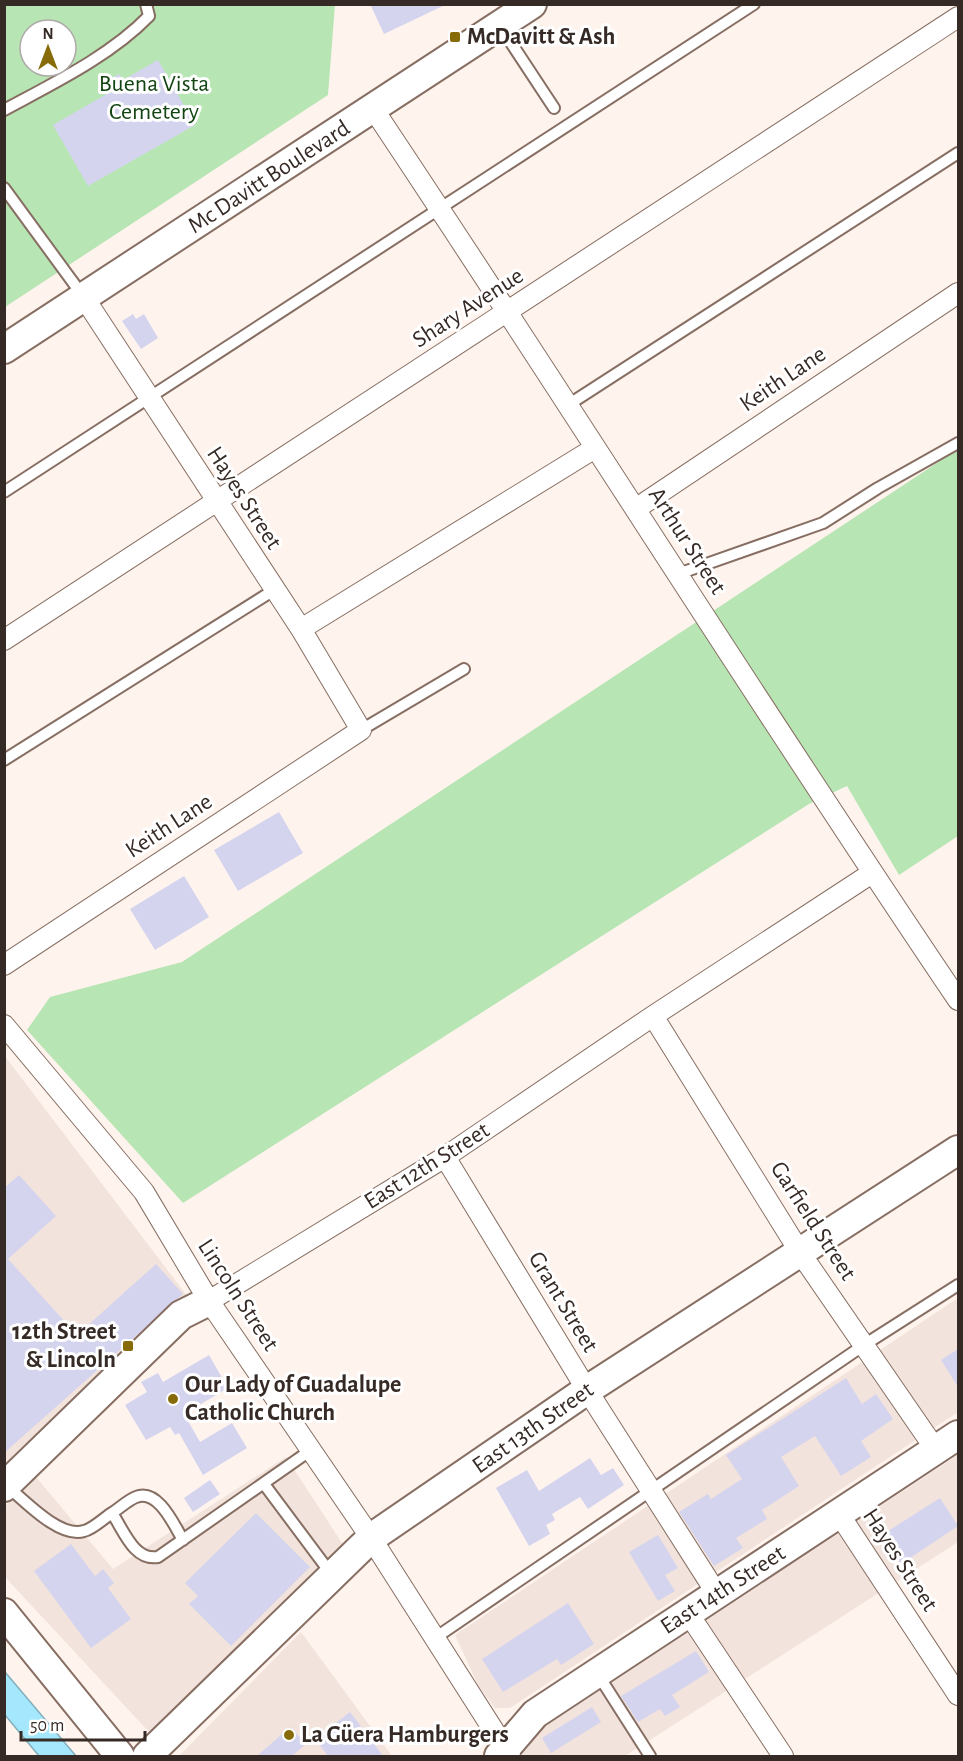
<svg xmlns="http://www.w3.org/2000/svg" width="963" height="1761" font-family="'Alegreya Sans',sans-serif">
  <rect width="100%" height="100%" fill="#fff3ee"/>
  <path fill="#f2e3dc" d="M 4,1055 L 191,1301 L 4,1469 Z
    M 958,1298 L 958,1412 L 510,1708 L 495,1708 L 478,1685 L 455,1635 Z
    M 958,1455 L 958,1542 L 625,1756 L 521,1756 L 519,1754 L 529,1737 Z
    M 286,1457 L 344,1546 L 150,1733 L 5,1577 L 5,1506 L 36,1477 L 113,1569 Z
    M 301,1632 L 392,1756 L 179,1756 Z"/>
  <path fill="#b8e5b4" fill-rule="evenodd" d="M 5,5 L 335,5 L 328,95 L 5,307 ZM 30,30 L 66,30 L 66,66 L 30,66 Z
    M 958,449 L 958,836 L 899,875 L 847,786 L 809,804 L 183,1203 L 27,1030 L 50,997 L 182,962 Z"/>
  <path fill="#a5e8fd" stroke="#83afbc" stroke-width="1.5" d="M 5,1672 L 76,1756 L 39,1756 L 5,1715 Z"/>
  <path fill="#d5d4ef" d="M 370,4 L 447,4 L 384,34 Z
    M 158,60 L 195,125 L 88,186 L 53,125 L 112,91 L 106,81 L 119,74 L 123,80 Z
    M 133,314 L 136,319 L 144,314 L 158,338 L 141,349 L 122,321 Z
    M 279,812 L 303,853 L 238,891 L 214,850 Z
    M 184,876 L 209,917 L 155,950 L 130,909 Z
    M 19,1175 L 56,1216 L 8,1259 L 77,1335 L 156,1264 L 183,1294 L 4,1453 L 4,1188 Z
    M 958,1349 L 958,1387 L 941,1360 Z
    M 209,1355 L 228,1388 L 184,1414 L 200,1442 L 232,1423 L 247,1448 L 203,1475 L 179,1433 L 175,1435 L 170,1427 L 146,1440 L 125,1405 L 147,1392 L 141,1382 L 158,1373 L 163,1382 Z
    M 846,1378 L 862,1404 L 876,1394 L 893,1419 L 861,1441 L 871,1457 L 841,1476 L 815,1436 L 781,1457 L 799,1486 L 762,1510 L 767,1519 L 736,1538 L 743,1548 L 714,1566 L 679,1512 L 708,1494 L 711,1499 L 742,1479 L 726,1455 Z
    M 590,1458 L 601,1475 L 613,1468 L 624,1485 L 588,1509 L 580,1497 L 552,1514 L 555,1520 L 546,1525 L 550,1534 L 529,1546 L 496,1488 L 527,1470 L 539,1491 Z
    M 210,1480 L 220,1494 L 193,1512 L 184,1498 Z
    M 940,1498 L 958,1526 L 901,1564 L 882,1535 Z
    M 256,1513 L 310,1567 L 231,1646 L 189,1604 L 198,1596 L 185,1583 Z
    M 658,1535 L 678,1568 L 665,1575 L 675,1591 L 658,1601 L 629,1552 Z
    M 71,1544 L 95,1576 L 103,1569 L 114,1583 L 108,1588 L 131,1619 L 91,1648 L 34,1571 Z
    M 568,1603 L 594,1644 L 561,1665 L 557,1659 L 503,1692 L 482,1659 Z
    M 696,1651 L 709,1672 L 672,1695 L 680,1707 L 665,1716 L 660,1709 L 638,1722 L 621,1696 Z
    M 592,1707 L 601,1722 L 551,1753 L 542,1738 Z
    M 350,1712 L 383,1756 L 328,1756 L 315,1739 Z
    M 290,1727 L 306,1744 L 292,1756 L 257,1756 Z"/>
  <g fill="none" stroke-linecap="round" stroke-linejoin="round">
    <defs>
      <path id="lane" d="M 500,26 L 554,108
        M 4,110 C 54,83 110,56 149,16 L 146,4
        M 4,188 L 83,296
        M 568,405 L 958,153
        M 4,492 L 754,4
        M 678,574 L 823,523 L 878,488 L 958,443
        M 361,730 L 464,669
        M 4,760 L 274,590
        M 264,1484 L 332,1575
        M 6,1485 C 24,1500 60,1539 84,1531 C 93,1529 104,1518 112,1513 C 124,1531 134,1561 158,1557 L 311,1450
        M 112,1513 C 120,1508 128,1500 136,1497 C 158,1488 174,1525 183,1540
        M 435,1638 L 864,1345 L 958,1285
        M 597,1673 L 650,1756"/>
      <path id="street" d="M 374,110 C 571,405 759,706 958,1000
        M 637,508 L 958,293
        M 301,629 L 595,448
        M 4,640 L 958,17
        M 4,965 L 361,730 L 301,629 L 83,296
        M 653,1016 L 801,1254 L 936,1450
        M 4,1025 L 144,1192 L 209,1301 L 371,1538 L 510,1756
        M 445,1157 L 587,1390 L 717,1594
        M 209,1301 L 445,1157 L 653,1016 L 872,873
        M 839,1514 L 958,1695
        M 688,1613 L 783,1756"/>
      <path id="secondary" d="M 4,349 L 532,4
        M 4,1487 L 181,1315 L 209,1301
        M 4,1613 L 120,1756
        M 147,1756 L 371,1538 L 587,1390 L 958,1150
        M 499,1756 L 535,1714 L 958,1435"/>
    </defs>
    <use href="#lane" stroke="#876e62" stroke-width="14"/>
    <use href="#street" stroke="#876e62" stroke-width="22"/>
    <use href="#secondary" stroke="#876e62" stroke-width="32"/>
    <use href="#lane" stroke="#fff" stroke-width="10"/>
    <use href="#street" stroke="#fff" stroke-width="20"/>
    <use href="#secondary" stroke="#fff" stroke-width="28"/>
  </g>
  <g fill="#876b08" stroke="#fff" stroke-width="2">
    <rect x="449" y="31" width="12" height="12" rx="3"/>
    <rect x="122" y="1340" width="12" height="12" rx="3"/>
    <circle cx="173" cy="1399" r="6"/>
    <circle cx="289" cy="1735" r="6"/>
  </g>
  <g text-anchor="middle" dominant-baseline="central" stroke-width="6" stroke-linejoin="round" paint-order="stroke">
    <g font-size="24" font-weight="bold" fill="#352a25" stroke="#fff" text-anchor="start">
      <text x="467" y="37">McDavitt &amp; Ash</text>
      <text x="116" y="1332" text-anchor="end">12th Street<tspan x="116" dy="28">&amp; Lincoln</tspan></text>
      <text x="185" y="1385">Our Lady of Guadalupe<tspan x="185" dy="28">Catholic Church</tspan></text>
      <text x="301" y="1735">La Güera Hamburgers</text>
    </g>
    <g font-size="24" fill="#124411" stroke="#fff">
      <text x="154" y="84">Buena Vista<tspan x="154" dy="28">Cemetery</tspan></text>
    </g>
    <g font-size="24" fill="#352a25" stroke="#fff">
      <text transform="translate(269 177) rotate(-33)">Mc Davitt Boulevard</text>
      <text transform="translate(468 308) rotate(-33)">Shary Avenue</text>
      <text transform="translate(783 379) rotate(-34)">Keith Lane</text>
      <text transform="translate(244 498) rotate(57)">Hayes Street</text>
      <text transform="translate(687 541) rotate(57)">Arthur Street</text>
      <text transform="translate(169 826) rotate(-33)">Keith Lane</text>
      <text transform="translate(427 1166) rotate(-32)">East 12th Street</text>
      <text transform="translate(813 1221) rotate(57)">Garfield Street</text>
      <text transform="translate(238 1295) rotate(57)">Lincoln Street</text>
      <text transform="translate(563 1302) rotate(59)">Grant Street</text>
      <text transform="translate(533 1428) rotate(-35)">East 13th Street</text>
      <text transform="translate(900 1560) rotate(57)">Hayes Street</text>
      <text transform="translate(723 1590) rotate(-33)">East 14th Street</text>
    </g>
  </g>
  <rect width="963" height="1761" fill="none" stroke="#352a25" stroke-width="12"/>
  <g transform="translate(48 48)"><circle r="28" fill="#ffffff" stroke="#aeaaa8" stroke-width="1.5"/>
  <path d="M0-4.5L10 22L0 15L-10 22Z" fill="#876b08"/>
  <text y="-9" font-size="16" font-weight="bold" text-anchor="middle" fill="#352a25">N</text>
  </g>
  <path d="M21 1731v9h124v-9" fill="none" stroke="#352a25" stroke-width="3"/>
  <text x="30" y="1731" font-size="18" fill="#352a25" stroke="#ffffff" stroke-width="4.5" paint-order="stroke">50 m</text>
</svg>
